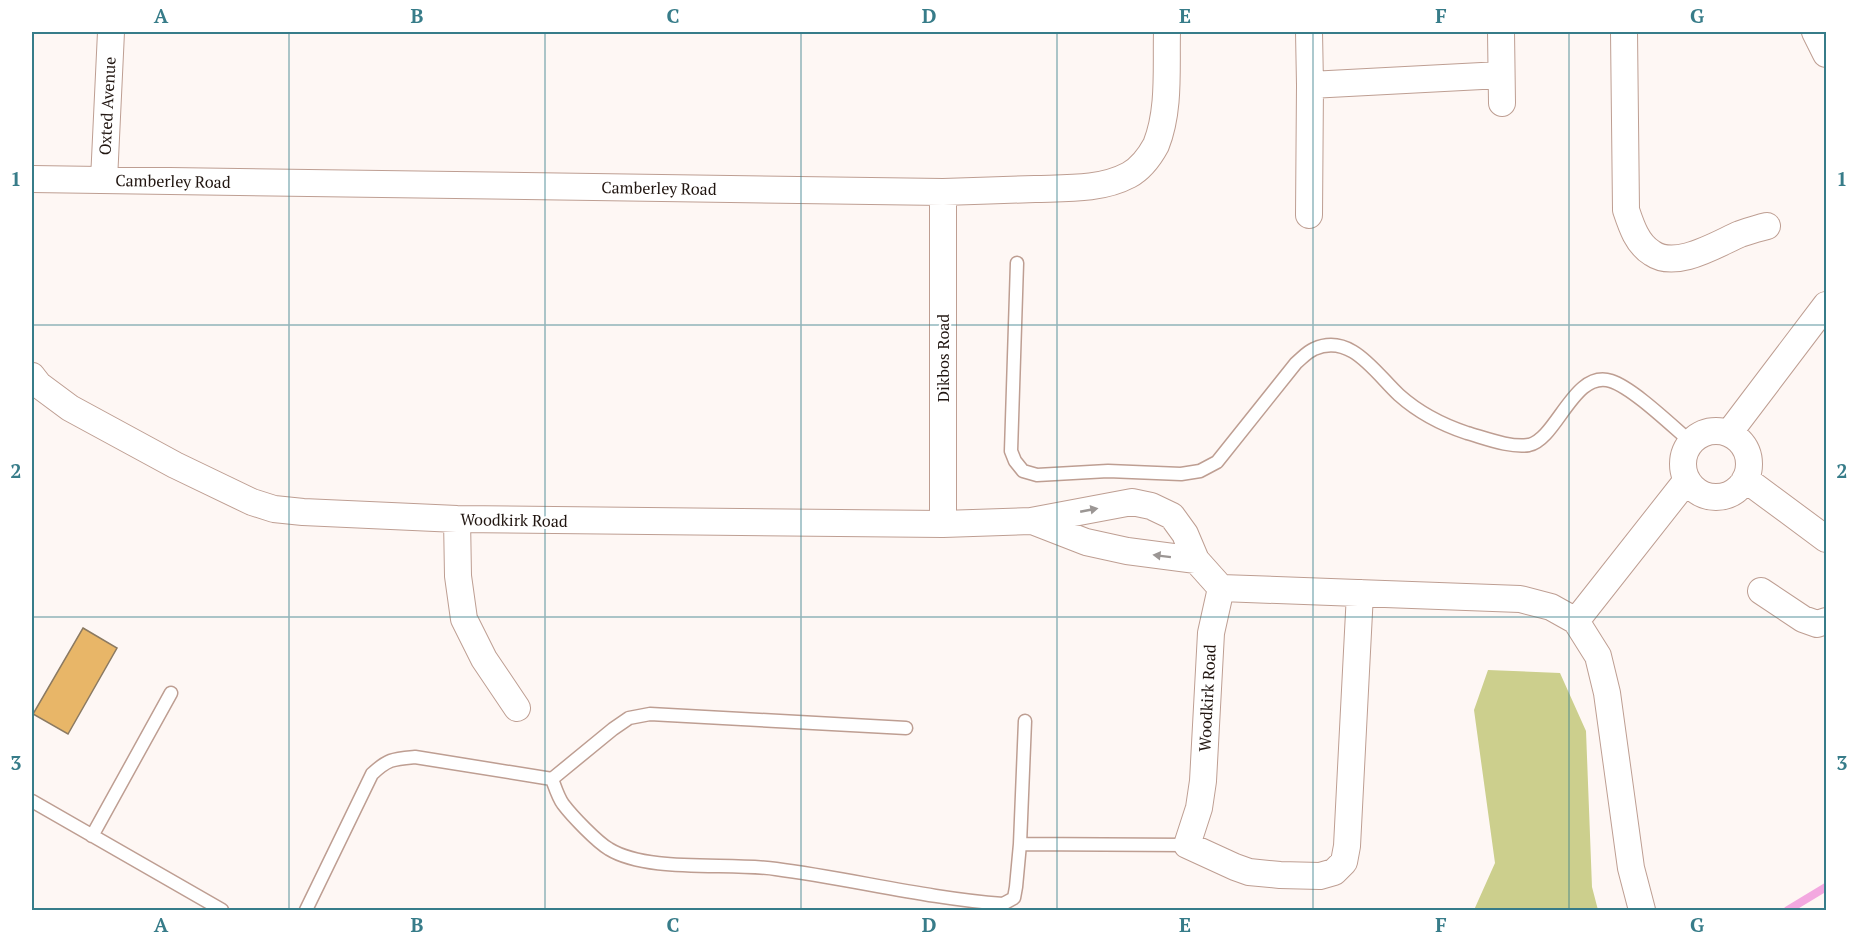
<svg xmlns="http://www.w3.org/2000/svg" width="1858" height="942" font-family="'PT Serif',serif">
  <rect width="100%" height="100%" fill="#fef7f4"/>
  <path fill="#cccf8d" d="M 1488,670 L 1560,673 L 1586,731 L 1592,887 L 1598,910 L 1474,910 L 1495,863 L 1474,710 Z"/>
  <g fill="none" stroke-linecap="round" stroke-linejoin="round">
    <path stroke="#f3a8e0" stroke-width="8" d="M 1788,910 L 1826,887"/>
  </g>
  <path fill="#e8b668" stroke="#8b7a62" stroke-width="1.5" d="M 83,628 L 117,648 L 68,734 L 33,714 Z"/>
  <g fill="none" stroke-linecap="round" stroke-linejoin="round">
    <defs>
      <path id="lane" d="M 1017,263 L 1011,451 L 1015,461 L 1023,471 L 1037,475 L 1108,471 L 1181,474 L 1200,471 L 1217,462 L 1296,363 C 1302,358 1307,352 1314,349 C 1351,332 1376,374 1399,395 C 1418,412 1443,425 1467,433 C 1485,438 1510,448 1529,445 C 1557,439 1574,369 1611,381 C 1633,388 1672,426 1691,442
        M 552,779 C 555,787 558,797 563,804 C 572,816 597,842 609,849 C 648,873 729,862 776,869 C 852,879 926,898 1003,904 L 1014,898 L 1016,887 L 1020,844 L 1025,721
        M 32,801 L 222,910
        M 92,836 L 171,693
        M 1020,844 L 1187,845
        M 306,910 L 372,774 C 388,759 393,759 415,757 L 552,779 L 613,729 L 629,718 L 650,714 L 906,728"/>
      <path id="street" d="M 1309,32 L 1310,85 L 1309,215
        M 1501,32 L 1502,103
        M 1624,32 L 1626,210 C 1631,225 1637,244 1652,253 C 1676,270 1717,244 1740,234 C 1749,231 1758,228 1767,226
        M 1815,32 L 1826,54
        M 1310,85 L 1501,75
        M 32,179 L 943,192 C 974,191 1004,190 1035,189 C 1066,188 1101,190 1129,175 C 1140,169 1150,156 1156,145 C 1170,110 1166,68 1167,32
        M 104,180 L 111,32
        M 32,376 L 39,385 L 70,408 L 175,465 L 252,502 L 274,509 L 303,512 L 457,519 L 943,524 L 1031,521 L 1132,502 L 1151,506 L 1172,516 L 1185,534 L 1196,560 L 1221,588
        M1683 464a33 33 0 1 1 66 0a33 33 0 1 1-66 0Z
        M 1729,433 L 1826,305
        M 1745,479 L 1826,539
        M 457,519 L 458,576 L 464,619 L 484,659 L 517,708
        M 1032,521 L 1086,542 L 1127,551 L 1196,560
        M 943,524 L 943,192
        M 1221,588 L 1211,633 L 1203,781 L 1199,808 L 1187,845 L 1235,867 L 1249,872 L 1280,875 L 1320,876 L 1334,872 L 1344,862 L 1347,846 L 1360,593
        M 1221,588 L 1520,599 L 1551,607 L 1576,621 L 1598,656 L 1607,693 L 1631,868 L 1642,910
        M 1761,591 L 1803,619 L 1817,624 L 1826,621
        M 1576,621 L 1687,480"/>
    </defs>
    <use href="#lane" stroke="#be9e92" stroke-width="15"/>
    <use href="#street" stroke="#be9e92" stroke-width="28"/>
    <use href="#lane" stroke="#fff" stroke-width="12"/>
    <use href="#street" stroke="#fff" stroke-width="26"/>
  </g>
  <defs><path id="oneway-solid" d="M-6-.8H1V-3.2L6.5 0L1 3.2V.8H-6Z" transform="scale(1.5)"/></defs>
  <g fill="#9b9694">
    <use href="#oneway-solid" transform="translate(1089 510) rotate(-11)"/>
    <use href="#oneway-solid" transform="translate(1162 556) rotate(-173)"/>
  </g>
  <path fill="none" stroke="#377c89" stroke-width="1.5" stroke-opacity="0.55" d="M 289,32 L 289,910M 545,32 L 545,910M 801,32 L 801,910M 1057,32 L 1057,910M 1313,32 L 1313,910M 1569,32 L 1569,910M 32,325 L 1826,325M 32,617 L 1826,617"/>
  <g text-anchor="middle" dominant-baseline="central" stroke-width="4.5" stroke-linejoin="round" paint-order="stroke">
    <g font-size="16" fill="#211611" stroke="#fff">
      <text transform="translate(107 106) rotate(-87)">Oxted Avenue</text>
      <text transform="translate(173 181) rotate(1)">Camberley Road</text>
      <text transform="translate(659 188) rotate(1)">Camberley Road</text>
      <text transform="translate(943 358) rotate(-90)">Dikbos Road</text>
      <text transform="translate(514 520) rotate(1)">Woodkirk Road</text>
      <text transform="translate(1207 698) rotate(-87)">Woodkirk Road</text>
    </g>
  </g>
  <rect width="1858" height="942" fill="none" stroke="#ffffff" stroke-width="66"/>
  <rect x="33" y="33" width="1792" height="876" fill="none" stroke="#377c89" stroke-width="2"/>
  <g font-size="20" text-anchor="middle" font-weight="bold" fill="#377c89">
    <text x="161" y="23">A</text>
    <text x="417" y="23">B</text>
    <text x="673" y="23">C</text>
    <text x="929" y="23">D</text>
    <text x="1185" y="23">E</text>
    <text x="1441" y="23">F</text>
    <text x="1697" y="23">G</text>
    <text x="16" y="186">1</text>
    <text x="1842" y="186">1</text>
    <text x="16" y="478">2</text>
    <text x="1842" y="478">2</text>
    <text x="16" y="770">3</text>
    <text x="1842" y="770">3</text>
    <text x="161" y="932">A</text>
    <text x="417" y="932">B</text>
    <text x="673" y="932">C</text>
    <text x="929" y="932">D</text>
    <text x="1185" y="932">E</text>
    <text x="1441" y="932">F</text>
    <text x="1697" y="932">G</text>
  </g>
</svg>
